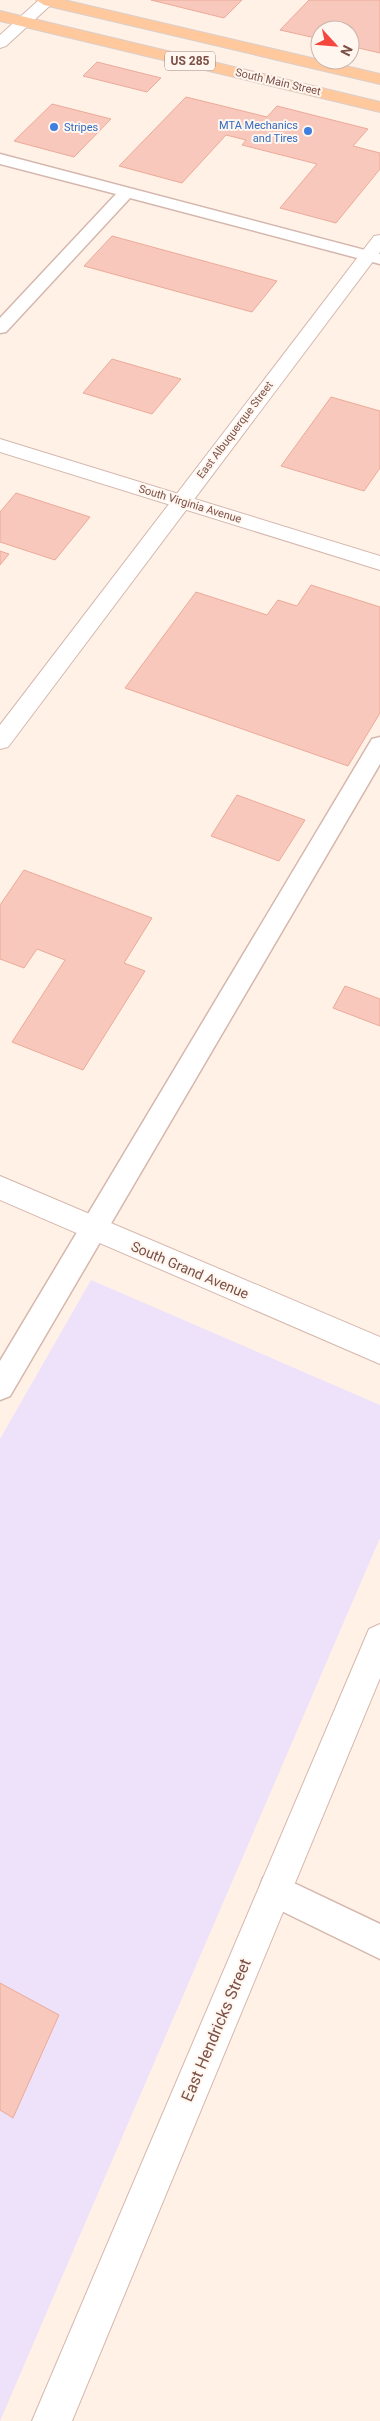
<svg xmlns="http://www.w3.org/2000/svg" width="380" height="2421" font-family="Roboto,sans-serif">
  <rect width="100%" height="100%" fill="#fff1e6"/>
  <path fill="#eee2fb" d="M 91,1280 L 380,1405 L 380,1538 L 0,2421 L 0,1439 Z"/>
  <path fill="#f7c8bb" stroke="#ecaa99" d="M 151,0 L 242,0 L 224,18 Z
    M 309,0 L 380,0 L 380,53 L 350,46 L 350,30 L 320,30 L 320,39 L 280,30 Z
    M 97,62 L 161,78 L 147,92 L 83,76 Z
    M 186,97 L 267,117 L 277,106 L 368,129 L 353,146 L 380,153 L 380,169 L 336,223 L 280,208 L 317,164 L 242,145 L 246,140 L 226,135 L 182,183 L 119,166 Z
    M 52,104 L 111,119 L 74,157 L 14,141 Z
    M 112,236 L 277,281 L 252,312 L 84,266 Z
    M 112,359 L 181,379 L 152,414 L 83,393 Z
    M 331,397 L 380,411 L 380,468 L 364,491 L 281,466 Z
    M 16,493 L 90,517 L 55,560 L 0,542 L 0,512 Z
    M 0,551 L 9,554 L 0,565 Z
    M 311,585 L 380,607 L 380,713 L 348,766 L 125,688 L 196,592 L 267,615 L 278,600 L 297,606 Z
    M 237,795 L 305,820 L 279,861 L 211,836 Z
    M 24,870 L 152,918 L 124,963 L 145,971 L 83,1070 L 12,1042 L 65,960 L 37,949 L 24,968 L 0,959 L 0,905 Z
    M 345,986 L 380,999 L 380,1026 L 333,1008 Z
    M 0,1983 L 59,2015 L 13,2118 L 0,2110 Z"/>
  <g fill="none" stroke-linecap="round" stroke-linejoin="round">
    <defs>
      <path id="service" d="M 0,154 L 380,254 L 380,264 L 130,198 L 6,332 L 0,333 L 0,318 L 116,194 L 0,164 Z
        M 380,737 L 380,764 L 10,1396 L 0,1400 L 0,1361 L 372,739 Z
        M 275,1874 L 380,1924 L 380,1959 L 263,1902 L 259,1890 L 263,1878 Z"/>
      <path id="minor" d="M 380,235 L 380,252 L 8,747 L 0,749 L 0,725 L 374,236 Z
        M 0,1176 L 380,1337 L 380,1364 L 0,1200 Z
        M 380,1624 L 380,1678 L 72,2421 L 32,2421 L 369,1629 Z"/>
      <path id="tertiary" d="M 39,0 L 55,1 L 6,46 L 0,48 L 0,35 Z
        M 0,439 L 380,556 L 380,570 L 0,452 Z"/>
      <path id="primary" d="M 36,0 L 64,0 L 380,74 L 380,84 L 44,5 Z
        M 0,11 L 380,102 L 380,112 L 0,21 Z"/>
    </defs>
    <use href="#service" stroke="#d5b7ad" stroke-width="3"/>
    <use href="#minor" stroke="#d5b7ad" stroke-width="2"/>
    <use href="#tertiary" stroke="#d5b7ad" stroke-width="2"/>
    <use href="#primary" stroke="#dacecb" stroke-width="2"/>
    <use href="#service" fill="#fff" fill-rule="evenodd"/>
    <use href="#minor" fill="#fff" fill-rule="evenodd"/>
    <use href="#tertiary" fill="#fff" fill-rule="evenodd"/>
    <use href="#primary" fill="#ffc99d" fill-rule="evenodd"/>
  </g>
  <g fill="#3f7fe0" stroke="#fff6ef" stroke-width="2">
    <circle cx="54" cy="127" r="5"/>
    <circle cx="308" cy="131" r="5"/>
  </g>
  <g text-anchor="middle" dominant-baseline="central" stroke-width="4" stroke-linejoin="round" paint-order="stroke">
    <g font-size="11" fill="#7b5047" stroke="#fff6ef">
      <text transform="translate(278 82) rotate(13)">South Main Street</text>
      <text transform="translate(235 430) rotate(-53)">East Albuquerque Street</text>
      <text transform="translate(190 504) rotate(17)">South Virginia Avenue</text>
    </g>
    <g font-size="11" fill="#366cbe" stroke="#fff6ef" text-anchor="end">
      <text x="298" y="125">MTA Mechanics<tspan x="298" dy="13">and Tires</tspan></text>
      <text x="64" y="127" text-anchor="start">Stripes</text>
    </g>
    <rect fill="#fff6ef" stroke="#a38279" stroke-width="1" x="165" y="51.5" width="50" height="19" rx="4"/>
    <g font-size="12" font-weight="bold" fill="#7b5047">
      <text x="190" y="61">US 285</text>
    </g>
    <g font-size="14" fill="#7b5047" stroke="#fff6ef">
      <text transform="translate(190 1270) rotate(23)">South Grand Avenue</text>
    </g>
    <g font-size="16" fill="#7b5047" stroke="#fff6ef">
      <text transform="translate(216 2030) rotate(-67)">East Hendricks Street</text>
    </g>
  </g>
  <g transform="translate(335 45) rotate(116)"><circle r="24" fill="#fff6ef" stroke="#cab4ac"/>
  <path d="M0-4L9 19L0 12L-9 19Z" fill="#f5473f"/>
  <text y="-8" font-size="14" font-weight="bold" text-anchor="middle" fill="#7b5047">N</text>
  </g>
</svg>
